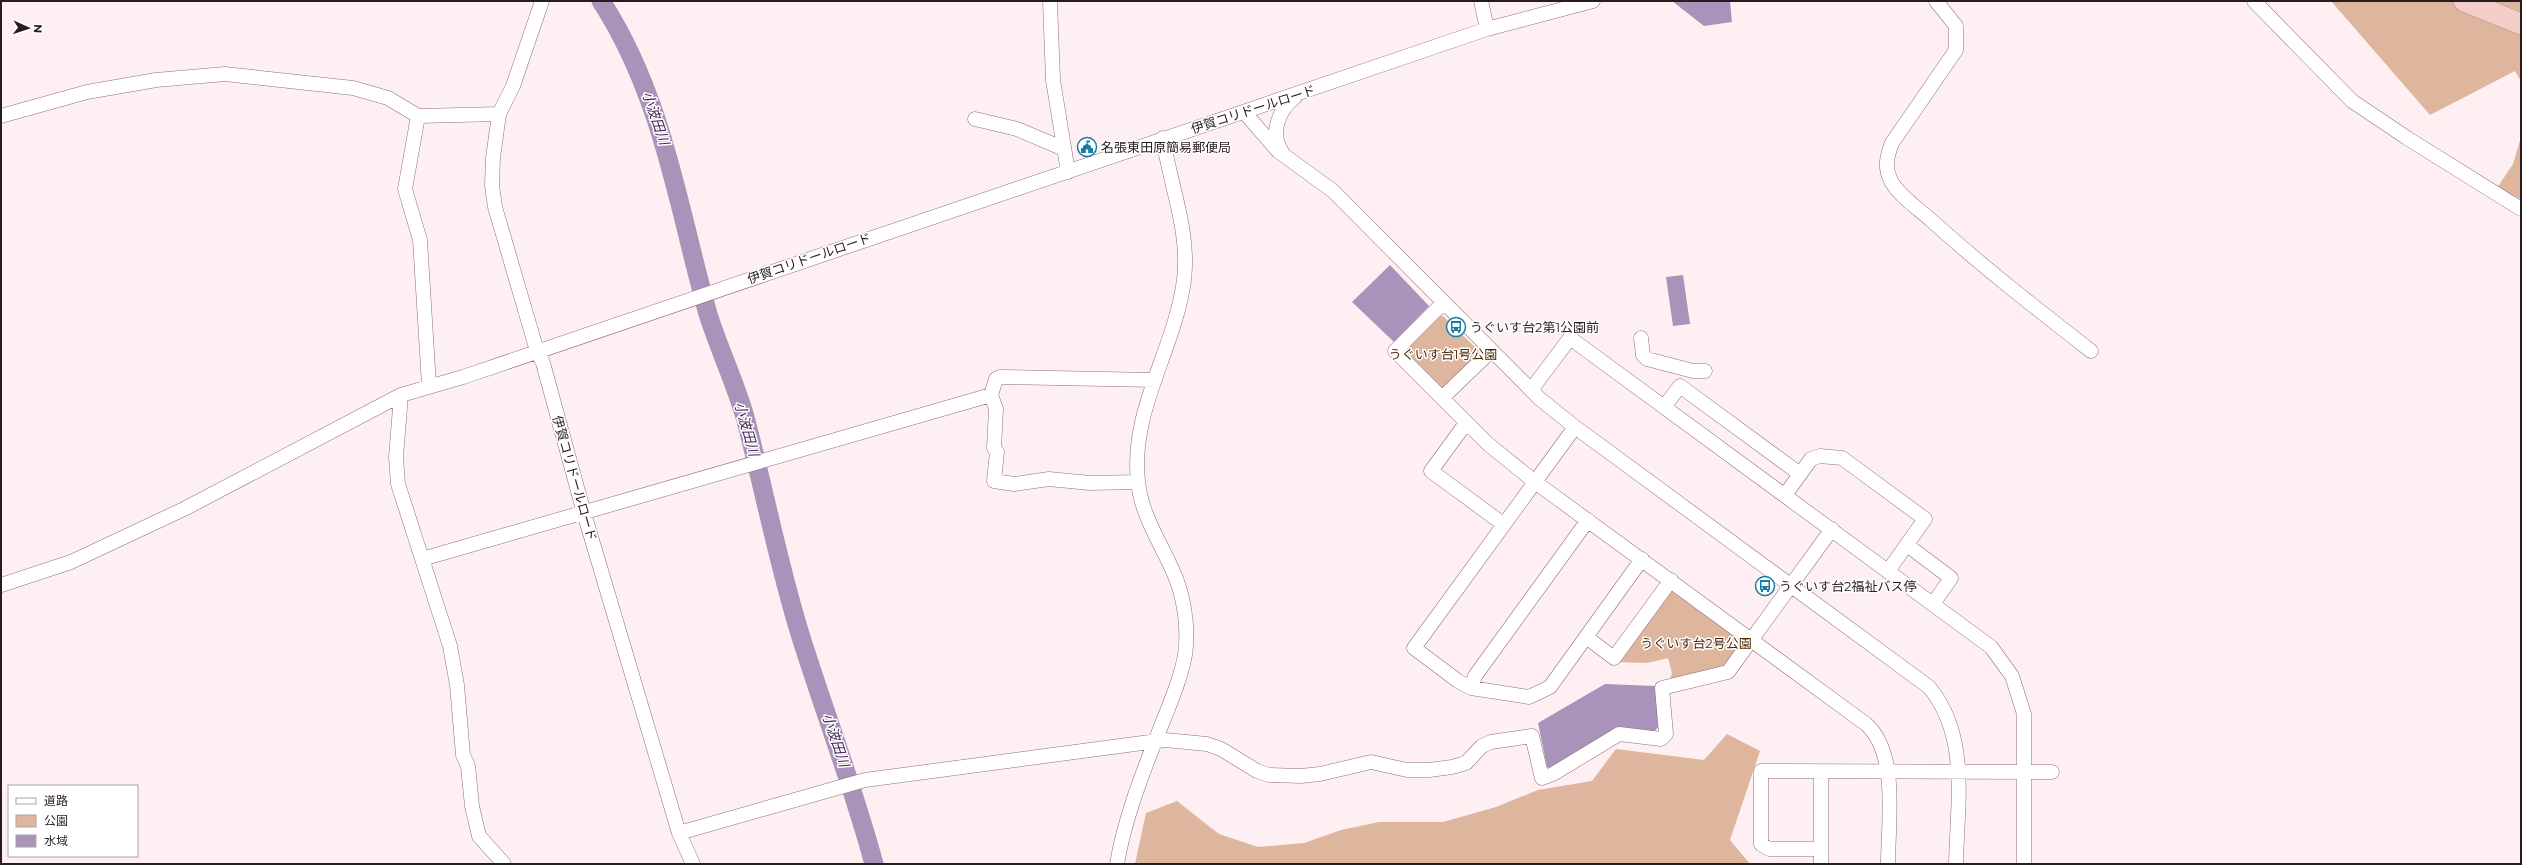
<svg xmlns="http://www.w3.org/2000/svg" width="2522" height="865" font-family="Montserrat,'Noto Sans JP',sans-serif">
  <rect width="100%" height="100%" fill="#fdeff2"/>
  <path fill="#deb69e" d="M 2331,1 L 2521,1 L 2521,81 L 2515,71 L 2430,115 Z
    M 2521,137 L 2521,199 L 2497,188 L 2513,164 Z
    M 1438,316 L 1443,316 L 1480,352 L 1446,389 L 1440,389 L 1407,356 L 1407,347 Z
    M 1675,590 L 1740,637 L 1742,645 L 1726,668 L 1669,682 L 1672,673 L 1668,658 L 1647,663 L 1616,662 L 1667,591 Z
    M 1727,734 L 1760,751 L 1730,840 L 1750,864 L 1135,864 L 1146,813 L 1177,801 L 1219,834 L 1258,847 L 1304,843 L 1341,830 L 1379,822 L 1443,822 L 1496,807 L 1538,790 L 1592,781 L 1616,749 L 1704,760 Z"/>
  <path fill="#aa93bb" d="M 1672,1 L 1730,1 L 1732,22 L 1704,26 Z
    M 1390,265 L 1429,306 L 1394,342 L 1352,302 Z
    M 1683,275 L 1690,324 L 1673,326 L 1666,277 Z
    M 1605,684 L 1655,686 L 1659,726 L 1654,732 L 1617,729 L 1552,769 L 1547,767 L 1538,723 Z"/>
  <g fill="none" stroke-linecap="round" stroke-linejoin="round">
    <path stroke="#aa93bb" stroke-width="19" d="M 601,1 C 663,96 678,207 708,314 C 719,349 735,382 745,417 C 764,489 778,563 800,634 C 824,711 853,786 874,864"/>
    <defs>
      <path id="minor" d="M 542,1 L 513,86 L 499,114 L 493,158 L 492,185 L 495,207 L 537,351 L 543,363 L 584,513 L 679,833 L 693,864
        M 1050,1 L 1053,80 L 1068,172
        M 1481,1 L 1487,29
        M 1936,1 L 1956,26 L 1956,50 L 1892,143 C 1887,156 1884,167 1891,181 C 1899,196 1919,209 1932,221 C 1983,267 2037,309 2091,351
        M 2254,1 L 2352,101 L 2407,138 L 2521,209
        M 1244,112 L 1278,151 L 1333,191 L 1540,399 L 1575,427 L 1929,687 C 1970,736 1957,805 1956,864
        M 1,116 L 87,92 L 156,80 L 225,74 L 353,88 L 388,98 L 418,116 L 499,114
        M 418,116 L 405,189 L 420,240 L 429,385
        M 975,119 L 1017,129 L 1064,149
        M 1282,152 C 1269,133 1279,110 1295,97
        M 1443,303 L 1395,351 L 1488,444 L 1535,482 L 1414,648 L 1458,681 L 1471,688 L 1529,697 L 1550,687 L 1642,559
        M 1641,338 L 1643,355 L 1647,359 L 1693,371 L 1705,371
        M 1531,390 L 1570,338 L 1991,647 L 2012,676 L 2024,714 L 2024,864
        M 401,395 L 396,457 L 398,484 L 450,646 L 457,685 L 463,755 L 468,766 L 472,806 L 479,836 L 504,864
        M 1442,398 L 1491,351
        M 1664,407 L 1680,386 L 1800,474
        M 1466,423 L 1431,471 L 1503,524
        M 1575,427 L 1535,482 L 1866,724 C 1899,753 1888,823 1888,864
        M 1138,482 L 1090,483 L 1049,479 L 1014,484 L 994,481 L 997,452 L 994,448 L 996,409 L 991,395 L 996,379 L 1000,377 L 1155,380
        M 1785,495 L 1811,459 L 1820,456 L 1842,458 L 1925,519 L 1888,571
        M 1907,545 L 1951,578 L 1933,604
        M 422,559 L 991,395
        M 1,585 L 71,562 L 184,509 L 401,395 L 463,377 L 1487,29 L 1593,1
        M 1586,637 L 1614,658 L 1671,580
        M 1471,688 L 1475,676 L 1588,520
        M 679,833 L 865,780 L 1165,740 L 1207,744 L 1221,749 L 1257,771 L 1269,775 L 1301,776 L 1320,774 L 1371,762 L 1407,770 L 1429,770 L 1452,767 L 1466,763 L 1482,746 L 1491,742 L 1532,736 L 1542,778 L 1553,774 L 1619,734 L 1661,739 L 1666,734 L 1662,688 L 1728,672 L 1832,529
        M 1821,849 L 1769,849 L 1761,844 L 1761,771 L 2052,772
        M 1117,864 C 1124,821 1142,774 1158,734 C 1168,708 1180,682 1185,655 C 1189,628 1184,594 1172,569 C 1159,540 1141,514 1138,481 C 1130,410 1175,349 1184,280 C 1190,231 1170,185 1163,138
        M 1821,864 L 1821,772"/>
      <path id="highway" d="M 2464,1 L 2521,24"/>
    </defs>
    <use href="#minor" stroke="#8e7078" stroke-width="15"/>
    <use href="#highway" stroke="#ac8f8c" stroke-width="22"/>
    <use href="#minor" stroke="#fff" stroke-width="14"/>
    <use href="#highway" stroke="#f3cdc7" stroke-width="21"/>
  </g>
  <defs>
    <symbol id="civic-ring" viewBox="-11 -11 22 22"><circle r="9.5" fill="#fff" stroke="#197ca8" stroke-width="1.5"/><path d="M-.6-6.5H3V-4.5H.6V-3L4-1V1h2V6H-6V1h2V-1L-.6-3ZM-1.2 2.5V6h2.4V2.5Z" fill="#197ca8"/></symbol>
    <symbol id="bus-ring" viewBox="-11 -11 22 22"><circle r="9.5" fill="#fff" stroke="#197ca8" stroke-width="1.5"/><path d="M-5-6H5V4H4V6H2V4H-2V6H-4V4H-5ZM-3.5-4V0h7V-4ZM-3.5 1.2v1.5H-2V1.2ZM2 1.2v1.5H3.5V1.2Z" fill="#197ca8"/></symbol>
  </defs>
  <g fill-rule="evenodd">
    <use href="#civic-ring" x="1076" y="136" width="22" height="22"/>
    <use href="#bus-ring" x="1445" y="316" width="22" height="22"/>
    <use href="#bus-ring" x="1754" y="575" width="22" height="22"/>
  </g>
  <g text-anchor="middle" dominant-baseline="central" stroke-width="3" stroke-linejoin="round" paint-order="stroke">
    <g font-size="13" fill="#281c1f" stroke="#fff">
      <text transform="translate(1253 109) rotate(-18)">伊賀コリドールロード</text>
      <text transform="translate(809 258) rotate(-19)">伊賀コリドールロード</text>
      <text transform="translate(575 478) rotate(74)">伊賀コリドールロード</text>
    </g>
    <g font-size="13" fill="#281c1f" stroke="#fff" text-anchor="start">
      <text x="1101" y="147">名張東田原簡易郵便局</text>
      <text x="1470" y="327">うぐいす台2第1公園前</text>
      <text x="1779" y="586">うぐいす台2福祉バス停</text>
    </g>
    <g font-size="13" fill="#4e2505" stroke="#fff">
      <text x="1443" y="354">うぐいす台1号公園</text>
      <text x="1696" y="643">うぐいす台2号公園</text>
    </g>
    <g font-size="14" font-style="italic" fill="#442457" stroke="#fff">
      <text transform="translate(656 118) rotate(71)">小波田川</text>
      <text transform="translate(747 429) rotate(74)">小波田川</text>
      <text transform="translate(836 740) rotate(71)">小波田川</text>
    </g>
  </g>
  <rect width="2522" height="865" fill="none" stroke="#281c1f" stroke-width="4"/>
  <rect x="8" y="785" width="130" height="72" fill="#ffffff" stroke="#a9a4a5"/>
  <rect x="16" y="798" width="20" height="6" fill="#ffffff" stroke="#a9a4a5"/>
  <text x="44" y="805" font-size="12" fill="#281c1f">道路</text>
  <rect x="16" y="815" width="20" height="12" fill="#deb69e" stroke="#a9a4a5"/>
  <text x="44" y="825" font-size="12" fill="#281c1f">公園</text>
  <rect x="16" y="835" width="20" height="12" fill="#aa93bb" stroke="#a9a4a5"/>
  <text x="44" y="845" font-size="12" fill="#281c1f">水域</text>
  <g transform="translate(28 28) rotate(93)" stroke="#ffffff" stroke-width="3" paint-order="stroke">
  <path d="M0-3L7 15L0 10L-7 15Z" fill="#281c1f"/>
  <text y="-6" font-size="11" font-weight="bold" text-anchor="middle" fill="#281c1f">N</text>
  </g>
</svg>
